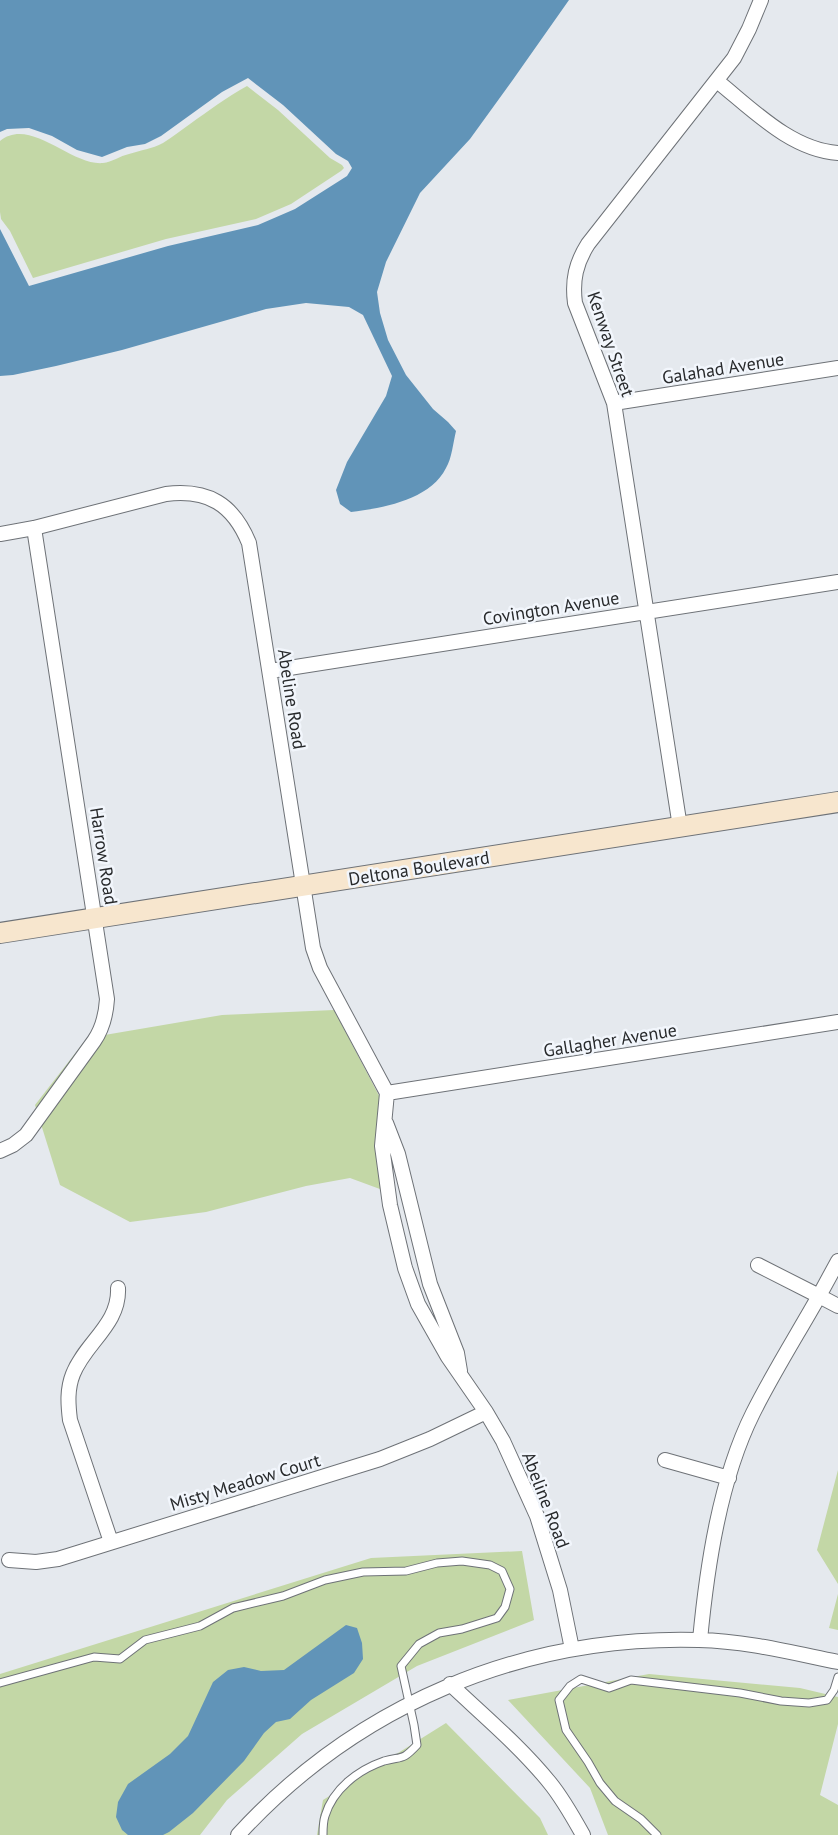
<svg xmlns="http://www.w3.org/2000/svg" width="838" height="1835" font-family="'PT Sans',sans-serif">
  <rect width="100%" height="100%" fill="#e5e9ee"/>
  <path fill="#c3d7a6" d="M 247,86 L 278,110 L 330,158 L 342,165 L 344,168 L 341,171 L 291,204 L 256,219 L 166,239 L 33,278 L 10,231 L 1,219 L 0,212 L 0,141 C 30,116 71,166 103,163 C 112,162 120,156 129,154 C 141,150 152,149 163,143 C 173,137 181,130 190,124 C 208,111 227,97 247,86 Z
    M 334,1010 L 386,1109 L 388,1192 L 350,1178 L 306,1186 L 206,1212 L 130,1222 L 60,1185 L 35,1105 L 87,1038 L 222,1015 Z
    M 838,1470 L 838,1584 L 817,1550 Z
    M 522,1551 L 534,1620 L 417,1666 L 302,1734 L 227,1800 L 200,1835 L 0,1835 L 0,1674 L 371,1558 Z
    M 838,1594 L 838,1630 L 829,1628 Z
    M 649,1674 L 800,1688 L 838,1697 L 838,1724 L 820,1795 L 838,1805 L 838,1835 L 608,1835 L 590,1788 L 508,1700 Z
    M 446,1723 L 540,1818 L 548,1835 L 317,1835 L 323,1800 Z"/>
  <path fill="#6194b8" d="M 0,0 L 569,0 L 512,81 L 470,139 L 420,193 L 386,262 L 377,292 L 380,313 L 388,340 L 406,375 L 433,409 L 448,422 L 456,431 C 453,443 452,458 446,468 C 430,500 383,508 351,512 L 340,504 L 336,490 L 347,462 L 386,396 L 392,376 L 363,315 L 349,307 L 306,303 L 266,309 L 122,350 L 56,366 L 13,375 L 0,376 L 0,229 L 29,286 L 168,246 L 258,225 L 295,209 L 347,176 L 352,168 L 348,161 L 336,154 L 283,105 L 248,78 L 222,92 L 161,136 L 145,144 L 127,147 L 102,157 L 77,150 L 52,136 L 29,128 L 7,129 L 0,132 Z
    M 346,1625 L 357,1628 L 362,1643 L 363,1659 L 354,1673 L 311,1700 L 290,1719 L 276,1722 L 264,1733 L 244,1761 L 193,1813 L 169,1832 L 163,1835 L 128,1835 L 122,1830 L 116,1817 L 118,1802 L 128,1784 L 170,1754 L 188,1736 L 213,1682 L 228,1670 L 244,1667 L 261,1671 L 284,1670 Z"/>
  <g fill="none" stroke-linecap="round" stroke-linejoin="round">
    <defs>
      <path id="service" d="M 0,1683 L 94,1657 L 120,1659 L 145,1640 L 200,1626 L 233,1608 L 283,1596 L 325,1580 L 363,1572 L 406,1571 L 437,1563 L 462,1561 L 490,1565 L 502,1571 L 510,1589 L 505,1607 L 497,1618 L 462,1629 L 439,1633 L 419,1644 L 401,1666 L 414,1725 L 417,1745 C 402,1761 403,1756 384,1761 C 358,1770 333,1789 325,1816 C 323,1822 323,1829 323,1835
        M 657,1835 L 641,1819 L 615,1801 L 600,1783 L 588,1762 L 566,1730 L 559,1700 L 570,1686 L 581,1679 L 609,1688 L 631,1680 L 740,1693 L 781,1701 L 809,1703 L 827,1700 L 834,1690 L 838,1677"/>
      <path id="minor" d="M 717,81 C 752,109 791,150 838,153
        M 614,403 L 838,368
        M 0,534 L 34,528 L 166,494 C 208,489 233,504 249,543 L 313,948 L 320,968 L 387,1093 L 382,1146 L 390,1205 L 405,1268 L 418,1304 L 448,1357 L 486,1412 L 503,1441 L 537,1516 L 560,1590 L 572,1649
        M 270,671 L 838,582
        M 680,827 L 614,403 L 575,303 C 572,280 576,263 588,244 L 734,58 L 749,29 L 761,0
        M 387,1093 L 838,1022
        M 386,1123 L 398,1154 L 430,1284 L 457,1353 L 460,1371
        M 0,1151 L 13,1145 L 26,1135 L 94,1041 C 103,1028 106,1015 107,999 L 34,528
        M 838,1261 L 819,1296 L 838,1306
        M 665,1460 L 729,1478
        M 111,1542 L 70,1420 C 68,1404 67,1389 73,1374 C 85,1343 120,1324 118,1288
        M 9,1560 L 36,1562 L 58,1559 L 380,1459 L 430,1439 L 486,1412
        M 700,1640 C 707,1566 720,1479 753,1413 C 773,1373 797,1335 819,1296 L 758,1265
        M 450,1684 C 484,1716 521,1747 550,1783 C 563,1799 573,1817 583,1835
        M 238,1835 C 357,1705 522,1635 699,1640 C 746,1641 793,1653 838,1662"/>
      <path id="secondary" d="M 0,933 L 838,802"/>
    </defs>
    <use href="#service" stroke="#6e7277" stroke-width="9"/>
    <use href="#minor" stroke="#6e7277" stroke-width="16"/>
    <use href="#secondary" stroke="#6e7277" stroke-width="22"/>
    <use href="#service" stroke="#fff" stroke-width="7"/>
    <use href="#minor" stroke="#fff" stroke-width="14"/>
    <use href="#secondary" stroke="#f7e6ce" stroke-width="20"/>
  </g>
  <g text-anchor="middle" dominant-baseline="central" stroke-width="5" stroke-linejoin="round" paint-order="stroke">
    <g font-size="18" fill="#282a2c" stroke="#f2f6fc">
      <text transform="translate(611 344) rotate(71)">Kenway Street</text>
      <text transform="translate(723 368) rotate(-9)">Galahad Avenue</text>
      <text transform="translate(551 608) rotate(-9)">Covington Avenue</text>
      <text transform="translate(292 699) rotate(81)">Abeline Road</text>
      <text transform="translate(104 856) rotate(81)">Harrow Road</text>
      <text transform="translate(419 868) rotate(-9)">Deltona Boulevard</text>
      <text transform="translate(610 1040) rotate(-9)">Gallagher Avenue</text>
      <text transform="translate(245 1482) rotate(-17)">Misty Meadow Court</text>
      <text transform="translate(546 1500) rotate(69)">Abeline Road</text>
    </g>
  </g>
</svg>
